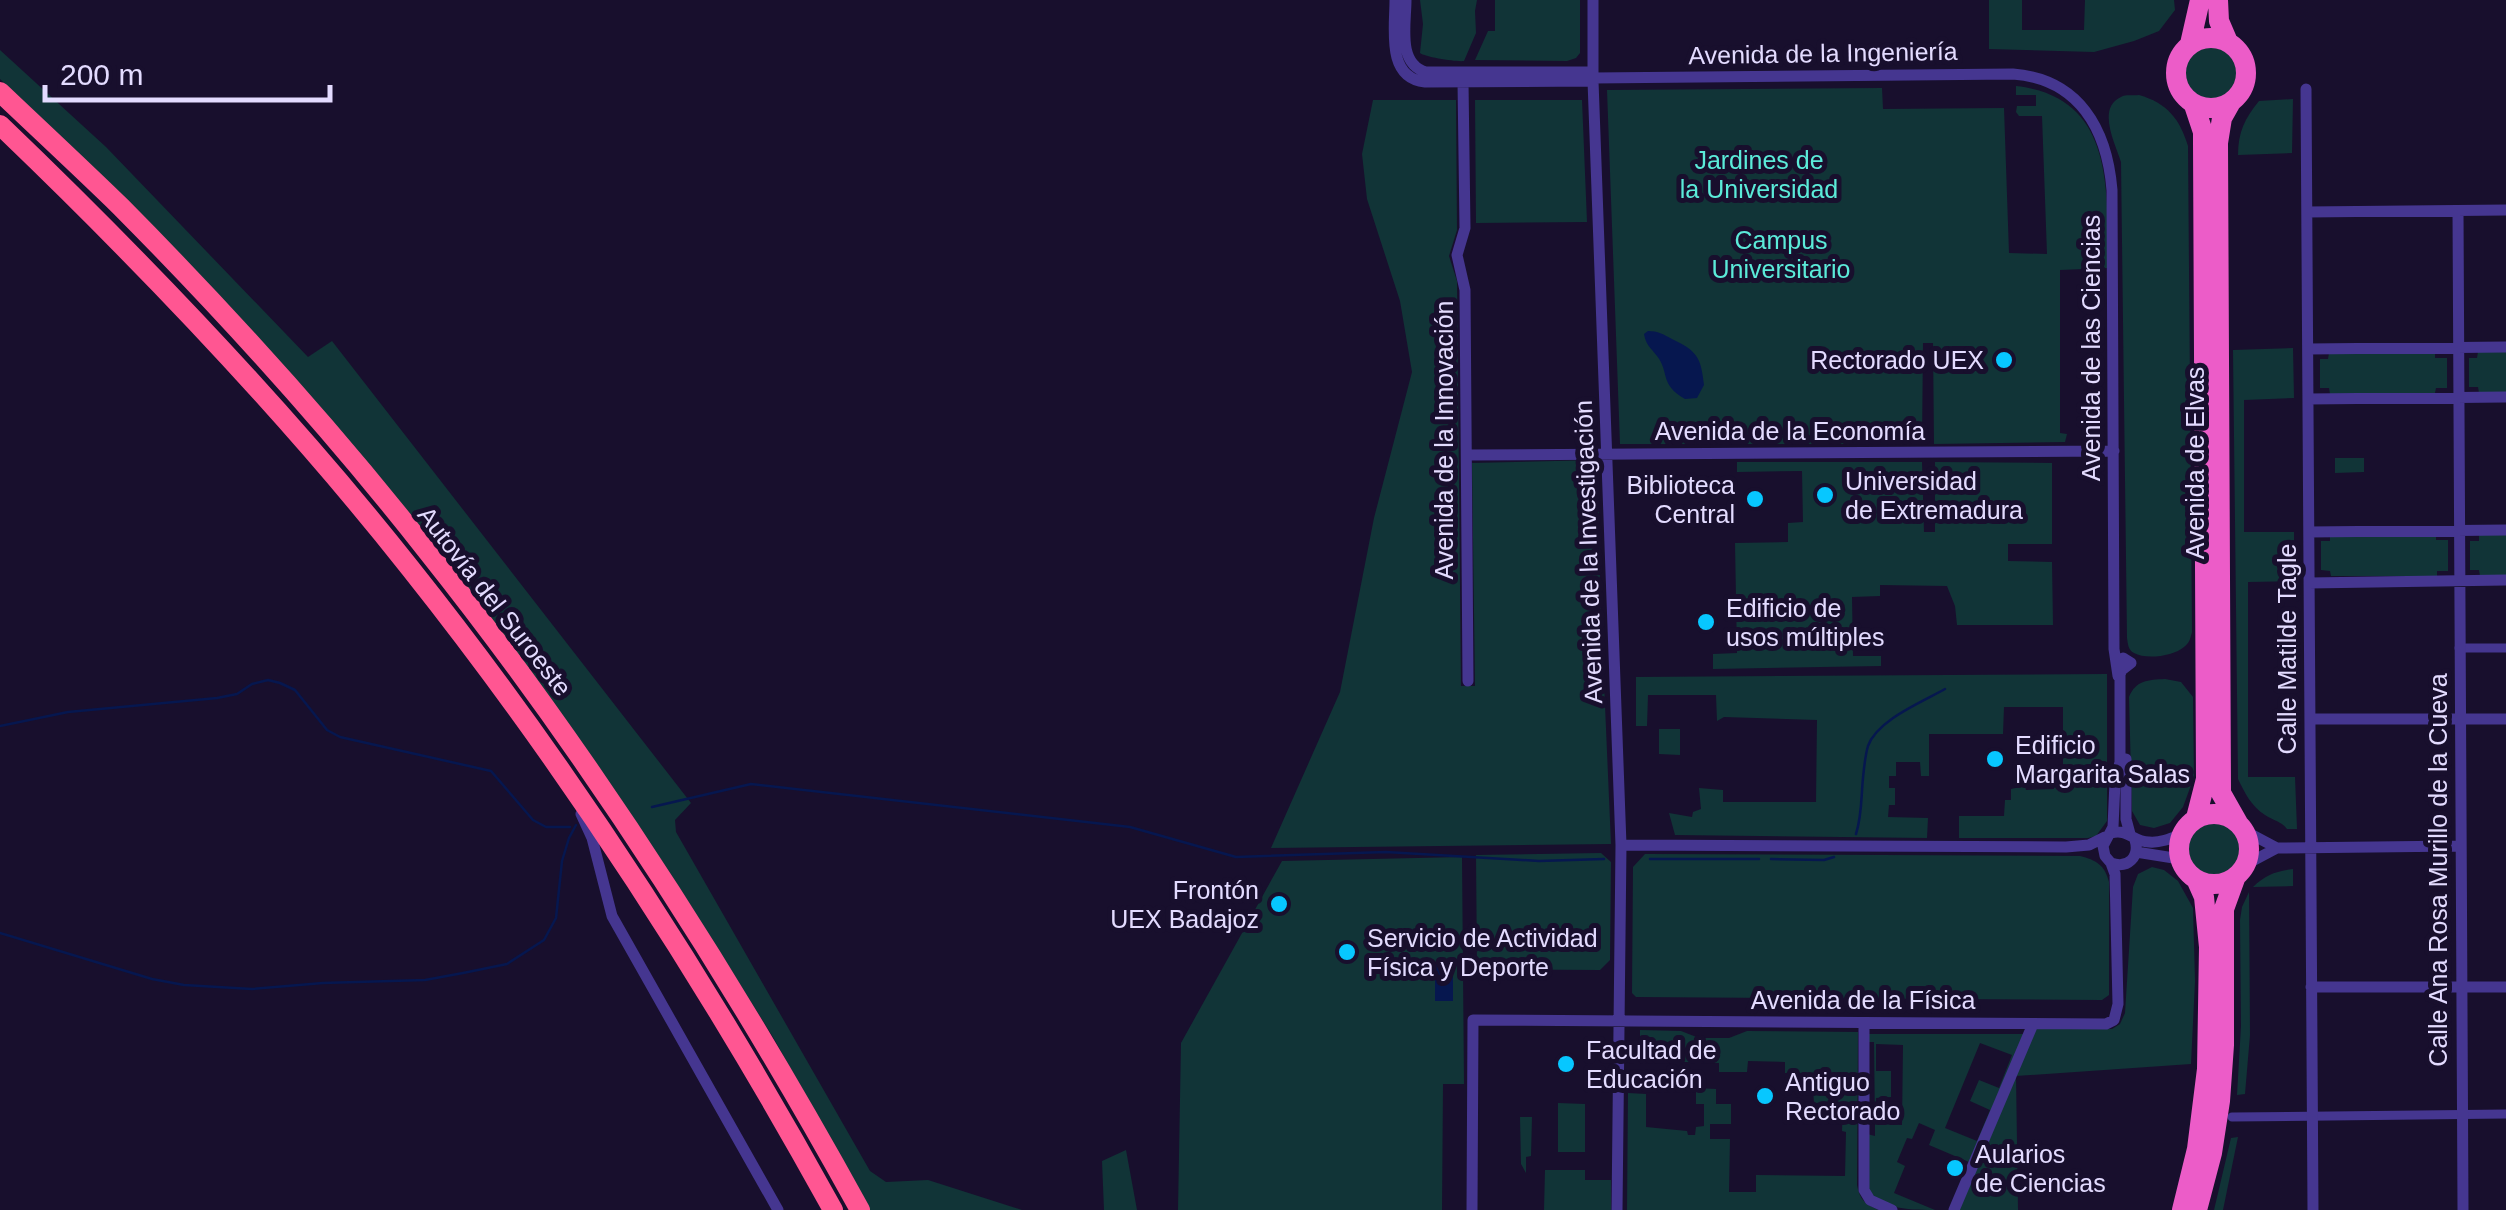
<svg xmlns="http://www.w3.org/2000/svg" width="2506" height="1210" font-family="Helvetica,sans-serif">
  <rect width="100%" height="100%" fill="#180f2d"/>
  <path fill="#113437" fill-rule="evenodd" d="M 1420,0 L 1477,0 L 1475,11 L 1476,33 L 1464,61 C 1456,62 1425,57 1420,53 L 1423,24 Z
    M 1495,0 L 1580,0 L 1580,53 L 1576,58 L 1567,61 L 1475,60 L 1488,31 L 1495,31 Z
    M 1989,0 L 2022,0 L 2022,30 L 2084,30 L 2085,0 L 2174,0 L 2175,10 L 2159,31 L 2134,41 L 2094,52 L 1989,49 Z
    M2182 73a29 29 0 1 1 58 0a29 29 0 1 1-58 0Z
    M 0,50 L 106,147 L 308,357 L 332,341 L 691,803 L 675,820 L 676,832 L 870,1171 L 886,1182 L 928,1180 L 1022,1210 L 870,1210 L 773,1037 L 670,873 L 526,666 L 29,106 L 0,79 Z
    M 2016,86 C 2116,97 2107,192 2108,268 L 2060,270 L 2060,433 L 2067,434 L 2065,442 L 1934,444 L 1933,343 L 1923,343 L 1922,444 L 1620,444 L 1607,90 L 1882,88 L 1883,109 L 2004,108 L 2009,253 L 2047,254 L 2042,116 L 2019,116 L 2016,112 L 2017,106 L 2036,106 L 2036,95 L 2016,95 Z
    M 2139,95 C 2167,103 2180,119 2188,146 L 2192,632 C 2190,639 2190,642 2184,647 C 2174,656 2146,660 2134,653 C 2128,650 2128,644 2127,638 L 2121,162 C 2116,145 2096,108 2121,97 C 2126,94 2133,96 2139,95 Z
    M 2293,99 L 2292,153 L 2238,155 C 2238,132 2245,118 2259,101 Z
    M 1373,100 L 1456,100 L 1457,230 L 1449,256 L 1457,281 L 1461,686 L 1475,686 L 1472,463 L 1598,460 L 1600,590 L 1611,844 L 1271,848 L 1340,692 L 1374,518 L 1412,372 L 1400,301 L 1367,199 L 1362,154 Z
    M 1475,100 L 1582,100 L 1587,222 L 1476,223 Z
    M 2293,348 L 2294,398 L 2244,400 L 2244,532 L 2294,532 L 2294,581 L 2248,582 L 2248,777 L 2295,777 L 2297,829 L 2287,829 C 2281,821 2274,821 2265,815 C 2251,806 2245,793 2238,779 L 2233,350 Z
    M 2478,352 L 2506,352 L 2506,392 L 2479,393 L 2478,387 L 2469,387 L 2469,358 L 2477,358 Z
    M 2329,353 L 2435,353 L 2435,358 L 2447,358 L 2447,388 L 2436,388 L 2435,393 L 2330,394 L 2329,388 L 2320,388 L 2320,359 L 2328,359 Z
    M 2335,458 L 2364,458 L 2364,472 L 2335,473 Z
    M 1737,462 L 1922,462 L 1924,532 L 1935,532 L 1935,462 L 2052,463 L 2052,544 L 2008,544 L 2008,561 L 2052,562 L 2053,625 L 1957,625 L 1955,606 L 1947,586 L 1880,585 L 1880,596 L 1852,597 L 1853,656 L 1881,656 L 1881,666 L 1713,669 L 1713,654 L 1737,653 L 1735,543 L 1788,542 L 1788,523 L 1803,522 L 1802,471 L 1737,472 Z
    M 2330,535 L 2436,535 L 2436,540 L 2448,540 L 2448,571 L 2437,571 L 2437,576 L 2331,576 L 2330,571 L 2321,570 L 2321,541 L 2330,541 Z
    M 2479,535 L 2506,535 L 2506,576 L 2480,576 L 2479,570 L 2470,570 L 2470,541 L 2479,541 Z
    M 2107,674 L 2107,821 L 2096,836 L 2088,838 L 1959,838 L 1959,816 L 2004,816 L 2005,800 L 2011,800 L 2011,789 L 2025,786 L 2026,790 L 2054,789 L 2054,778 L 2050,778 L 2050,775 L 2063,774 L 2063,707 L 2004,707 L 2003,734 L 1929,734 L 1929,776 L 1921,776 L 1920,762 L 1896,762 L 1896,776 L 1889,776 L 1889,788 L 1895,788 L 1895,805 L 1889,805 L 1888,817 L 1928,818 L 1927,838 L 1675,835 L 1669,813 L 1692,817 L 1693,812 L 1701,809 L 1699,788 L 1723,790 L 1723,802 L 1816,802 L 1817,720 L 1724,717 L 1717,721 L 1716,695 L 1648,695 L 1647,726 L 1636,726 L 1636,677 Z
    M 2165,679 L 2181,682 L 2193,697 L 2194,777 L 2183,807 L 2170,823 L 2154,828 L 2140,825 L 2132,811 L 2129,697 C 2136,680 2148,680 2165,679 Z
    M 1659,729 L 1680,729 L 1680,755 L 1659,754 Z
    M2186 848a29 29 0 1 1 58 0a29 29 0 1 1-58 0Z
    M 1601,853 L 1611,862 L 1610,960 L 1600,970 L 1477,969 L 1476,855 Z
    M 1645,854 L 2080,856 C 2096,860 2105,865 2109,882 L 2109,995 L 2102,1000 L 1636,997 L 1632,993 L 1633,867 Z
    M 1462,857 L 1464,1084 L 1443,1084 L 1442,1210 L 1178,1210 L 1181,1043 L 1282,861 Z
    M 2152,867 L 2164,870 L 2178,881 L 2193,908 L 2195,981 L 2191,1064 L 2016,1076 L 2018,1210 L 1956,1210 L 2036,1029 L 2112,1029 L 2120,1024 L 2125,1013 L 2133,887 L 2138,874 Z
    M 2293,869 L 2293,886 L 2253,887 C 2265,875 2276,871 2293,869 Z
    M 2249,892 L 2250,1035 L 2245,1094 L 2237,1095 L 2241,1026 L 2240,920 L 2242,907 Z
    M 1640,1030 L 1681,1031 L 1699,1038 L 1729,1038 L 1747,1031 L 1858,1032 L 1857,1185 C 1860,1200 1865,1204 1879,1210 L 1627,1210 L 1628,1093 L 1646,1094 L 1646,1127 L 1687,1131 L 1688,1135 L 1695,1135 L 1696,1127 L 1704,1126 L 1704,1104 L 1696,1104 L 1696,1088 L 1716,1089 L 1716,1104 L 1731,1104 L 1731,1124 L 1710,1124 L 1710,1139 L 1730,1139 L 1729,1192 L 1756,1192 L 1756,1175 L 1845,1176 L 1846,1132 L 1842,1131 L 1843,1104 L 1814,1103 L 1813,1089 L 1791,1089 L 1791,1073 L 1785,1073 L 1785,1062 L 1748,1061 L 1747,1072 L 1719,1072 L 1719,1063 L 1685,1062 L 1640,1038 Z
    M 1867,1034 L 2024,1034 L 1969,1162 L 1929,1145 L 1935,1130 L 1919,1123 L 1912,1139 L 1907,1138 L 1897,1162 L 1905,1166 L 1894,1193 L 1935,1210 C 1917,1210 1876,1210 1868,1190 C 1864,1177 1867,1149 1867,1134 L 1875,1136 L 1875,1125 L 1874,1042 L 1867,1042 ZM 1980,1043 L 2012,1055 L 1999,1088 L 1979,1080 L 1970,1101 L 1990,1110 L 1977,1141 L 1945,1128 ZM 1876,1044 L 1903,1045 L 1902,1125 L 1875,1124 L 1876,1098 L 1891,1097 L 1891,1071 L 1876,1071 Z
    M 1558,1103 L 1585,1104 L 1585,1152 L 1558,1152 Z
    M 1520,1117 L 1532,1117 L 1531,1156 L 1526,1157 L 1526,1173 L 1521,1164 Z
    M 2238,1137 L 2223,1210 L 2214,1210 L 2231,1138 Z
    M 1126,1150 L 1137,1210 L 1104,1210 L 1102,1161 Z
    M 1545,1170 L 1585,1170 L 1585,1180 L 1611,1180 L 1611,1210 L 1544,1210 Z"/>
  <path fill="#06174f" d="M 1648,331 C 1658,331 1663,334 1672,339 C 1697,351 1701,357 1704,385 L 1697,398 L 1685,399 C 1659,384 1670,373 1657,356 C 1650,347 1646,345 1644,334 Z
    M 1435,964 L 1453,964 L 1453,1001 L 1435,1001 Z"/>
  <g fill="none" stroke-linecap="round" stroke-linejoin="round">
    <path stroke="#06174f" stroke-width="2.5" d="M 0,726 L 68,712 L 217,698 L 237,694 L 252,684 L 268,680 L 280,683 L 295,690 L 327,730 L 340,737 L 491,771 L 533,820 L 546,827 L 570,827
      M 652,807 L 751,784 L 1130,827 L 1236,857 L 1386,852 L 1539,861 L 1604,859
      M 1856,834 C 1862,815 1861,798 1863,778 C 1864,768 1865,756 1868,746 C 1877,720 1922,702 1945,689
      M 1650,859 L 1759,859
      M 1771,859 L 1824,860 L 1834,857
      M 0,933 L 152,979 L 184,985 L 252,989 L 323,983 L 425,980 L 463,973 L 507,964 L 544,940 L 556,918 L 562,861 L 569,838 L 576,825"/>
    <path stroke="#453690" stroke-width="9" d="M 2459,648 L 2506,648
      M 2232,1117 L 2506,1114"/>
    <path stroke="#453690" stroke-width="11" d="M 1395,0 C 1395,29 1386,78 1425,82 L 1593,81
      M 1406,0 C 1406,24 1397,64 1426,72 L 1593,72
      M 1593,0 L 1593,81 L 1621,845 L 1617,1210
      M 1593,78 L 2013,74 C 2079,79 2107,129 2112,190 L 2114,649 L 2118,676
      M 1463,82 L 1465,228 L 1457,255 L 1465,290 L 1468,681
      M 2306,89 L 2313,1210
      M 2458,211 L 2463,1210
      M 2307,212 L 2506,210
      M 2308,349 L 2506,347
      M 2308,399 L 2506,397
      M 1467,455 L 2114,451
      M 2309,532 L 2506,530
      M 2309,583 L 2506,580
      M 2310,719 L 2506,719
      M 2126,759 L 2126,819 L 2130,834
      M 581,814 L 592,838 L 612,916 L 778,1210
      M 2245,831 L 2277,848
      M 2111,833 C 2128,828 2133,842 2149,842 C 2161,843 2172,838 2182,834
      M 1621,845 L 2066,847 L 2089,845 L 2105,837
      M 2136,852 L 2180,859
      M 2111,863 C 2128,869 2140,857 2135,840
      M 2245,865 L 2277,848 L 2460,846
      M 2311,987 L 2506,987
      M 1864,1023 L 1864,1190 L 1870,1200 L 1892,1210
      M 1472,1210 L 1473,1020 L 2106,1024 L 2114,1020 L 2118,1004 L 2115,874 L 2111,863 L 2105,856 L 2103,846 L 2113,827 L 2115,782 L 2120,762 L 2120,674 L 2122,670 L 2131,663 L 2123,658
      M 1954,1210 L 2033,1024"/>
    <path stroke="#ec5cc8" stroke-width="20" d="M 2218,0 L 2219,21 L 2228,42
      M2176 73a35 35 0 1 1 70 0a35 35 0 1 1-70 0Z
      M 2190,44 L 2200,0
      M 2231,102 L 2222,118 L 2218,143 L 2221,793 L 2238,823
      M 2194,105 L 2203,132 L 2203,142 L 2206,779 L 2196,818
      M2179 849a35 35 0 1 1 70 0a35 35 0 1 1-70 0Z
      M 2182,1210 L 2197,1149 L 2207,1069 L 2209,947 L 2204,897 L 2196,879
      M 2197,1210 L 2212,1153 L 2220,1101 L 2224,1045 L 2224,909 L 2236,876"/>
    <path stroke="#ff5692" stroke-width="20" d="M 0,92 C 40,130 81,168 121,207 C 229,316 333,431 428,552 C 592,758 733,980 860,1210
      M 0,125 C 145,264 285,410 410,568 C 570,769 709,985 833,1210"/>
  </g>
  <g fill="#07c7ff" stroke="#180f2d" stroke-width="4">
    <circle cx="2004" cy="360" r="10"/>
    <circle cx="1825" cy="495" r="10"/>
    <circle cx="1755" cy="499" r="10"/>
    <circle cx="1706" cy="622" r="10"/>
    <circle cx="1995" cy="759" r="10"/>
    <circle cx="1279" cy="904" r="10"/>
    <circle cx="1347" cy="952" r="10"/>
    <circle cx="1566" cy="1064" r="10"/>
    <circle cx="1765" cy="1096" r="10"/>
    <circle cx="1955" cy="1168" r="10"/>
  </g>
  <g text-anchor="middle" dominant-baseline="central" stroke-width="10" stroke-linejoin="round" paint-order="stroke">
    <g font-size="25" fill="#e3dbff" stroke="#180f2d">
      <text transform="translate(1823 53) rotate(-1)">Avenida de la Ingeniería</text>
      <text transform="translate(2091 348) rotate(-90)">Avenida de las Ciencias</text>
      <text x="1790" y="431">Avenida de la Economía</text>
      <text transform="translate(1444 440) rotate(-90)">Avenida de la Innovación</text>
      <text transform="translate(2195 463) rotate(-90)">Avenida de Elvas</text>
      <text transform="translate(1588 552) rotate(-92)">Avenida de la Investigación</text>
      <text transform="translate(495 601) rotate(52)">Autovía del Suroeste</text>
      <text transform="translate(2287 649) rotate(-90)">Calle Matilde Tagle</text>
      <text transform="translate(2438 870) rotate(-90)">Calle Ana Rosa Murillo de la Cueva</text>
      <text x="1863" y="1000">Avenida de la Física</text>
    </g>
    <g font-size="25" fill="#5bebd9" stroke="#180f2d">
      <text x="1759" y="160">Jardines de<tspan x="1759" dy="29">la Universidad</tspan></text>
      <text x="1781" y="240">Campus<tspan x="1781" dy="29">Universitario</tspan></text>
    </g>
    <g font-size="25" fill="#e3dbff" stroke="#180f2d" text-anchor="start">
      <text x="1984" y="360" text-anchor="end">Rectorado UEX</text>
      <text x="1845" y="481">Universidad<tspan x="1845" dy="29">de Extremadura</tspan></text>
      <text x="1735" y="485" text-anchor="end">Biblioteca<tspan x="1735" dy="29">Central</tspan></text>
      <text x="1726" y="608">Edificio de<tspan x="1726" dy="29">usos múltiples</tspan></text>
      <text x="2015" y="745">Edificio<tspan x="2015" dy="29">Margarita Salas</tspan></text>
      <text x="1259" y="890" text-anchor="end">Frontón<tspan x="1259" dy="29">UEX Badajoz</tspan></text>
      <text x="1367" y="938">Servicio de Actividad<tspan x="1367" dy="29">Física y Deporte</tspan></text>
      <text x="1586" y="1050">Facultad de<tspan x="1586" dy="29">Educación</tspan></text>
      <text x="1785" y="1082">Antiguo<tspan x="1785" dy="29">Rectorado</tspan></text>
      <text x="1975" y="1154">Aularios<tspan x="1975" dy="29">de Ciencias</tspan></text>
    </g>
  </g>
  <path d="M45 85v15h285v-15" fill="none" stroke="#e3dbff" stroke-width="5"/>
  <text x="60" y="85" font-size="30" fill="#e3dbff" stroke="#180f2d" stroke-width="8" paint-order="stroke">200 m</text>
</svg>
